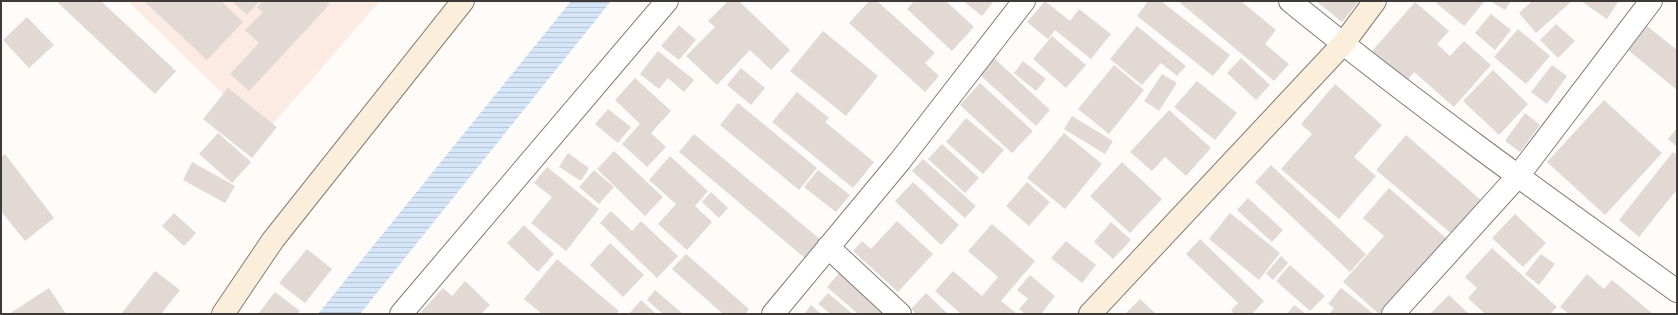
<svg xmlns="http://www.w3.org/2000/svg" width="1678" height="315" font-family="Figtree,sans-serif">
  <defs>
    <pattern id="water-rules" width="6" height="5" patternUnits="userSpaceOnUse"><rect width="6" height="5" fill="#d5e6f8"/><path d="M0 2.5h6" fill="none" stroke="#b8c6d5"/></pattern>
  </defs>
  <rect width="100%" height="100%" fill="#fefbf9"/>
  <path fill="#fbebe2" d="M 128,1 L 380,1 L 264,134 Z"/>
  <path fill="url(#water-rules)" d="M 571,1 L 611,1 L 360,314 L 318,314 Z"/>
  <path fill="#e2d9d5" d="M 56,1 L 101,1 L 176,71 L 155,94 Z
    M 144,1 L 221,1 L 243,22 L 207,60 Z
    M 232,1 L 260,1 L 247,15 Z
    M 263,1 L 327,1 L 330,4 L 249,91 L 230,74 L 259,43 L 245,30 L 263,12 L 257,7 Z
    M 728,1 L 739,1 L 790,50 L 771,70 L 750,50 L 717,85 L 686,56 L 715,27 L 708,21 Z
    M 869,1 L 877,1 L 935,53 L 925,63 L 939,76 L 925,92 L 849,23 Z
    M 914,1 L 946,1 L 974,27 L 952,51 L 907,9 Z
    M 963,1 L 994,1 L 982,16 Z
    M 1045,1 L 1070,21 L 1079,9 L 1111,34 L 1091,59 L 1055,30 L 1048,39 L 1027,22 Z
    M 1148,1 L 1161,1 L 1230,55 L 1213,76 L 1137,16 Z
    M 1178,1 L 1241,1 L 1276,30 L 1265,44 L 1289,64 L 1274,81 Z
    M 1316,1 L 1359,1 L 1342,22 Z
    M 1434,1 L 1485,1 L 1464,26 Z
    M 1490,1 L 1511,1 L 1505,10 Z
    M 1532,1 L 1570,1 L 1571,2 L 1536,33 L 1519,13 Z
    M 1581,1 L 1617,1 L 1618,2 L 1607,19 Z
    M 1415,2 L 1449,31 L 1437,44 L 1450,56 L 1464,41 L 1491,65 L 1454,107 L 1414,72 L 1407,81 L 1372,51 Z
    M 1491,14 L 1511,30 L 1495,50 L 1475,33 Z
    M 27,17 L 54,45 L 29,68 L 3,40 Z
    M 1556,24 L 1575,41 L 1558,58 L 1540,40 Z
    M 679,25 L 696,40 L 679,60 L 661,46 Z
    M 1137,26 L 1186,66 L 1177,76 L 1161,63 L 1142,85 L 1110,59 Z
    M 1647,26 L 1677,50 L 1677,90 L 1628,50 Z
    M 1518,29 L 1550,56 L 1526,84 L 1494,57 Z
    M 823,31 L 878,76 L 846,116 L 790,71 Z
    M 1052,36 L 1086,65 L 1066,88 L 1033,59 Z
    M 658,51 L 694,80 L 684,92 L 668,78 L 659,89 L 640,74 Z
    M 994,58 L 1050,110 L 1036,126 L 979,74 Z
    M 1241,58 L 1270,85 L 1256,100 L 1227,73 Z
    M 1023,61 L 1046,79 L 1036,91 L 1014,73 Z
    M 1114,65 L 1144,90 L 1109,134 L 1078,109 Z
    M 1552,65 L 1567,76 L 1547,104 L 1531,92 Z
    M 741,68 L 765,88 L 751,105 L 727,85 Z
    M 1493,70 L 1528,104 L 1499,135 L 1463,101 Z
    M 1162,74 L 1177,83 L 1159,111 L 1144,101 Z
    M 635,78 L 671,111 L 651,133 L 666,147 L 647,167 L 622,144 L 640,124 L 615,100 Z
    M 1197,81 L 1237,113 L 1215,140 L 1174,107 Z
    M 980,83 L 1033,131 L 1012,153 L 960,105 Z
    M 1335,84 L 1382,125 L 1354,157 L 1376,176 L 1339,219 L 1281,169 L 1312,134 L 1301,124 Z
    M 228,88 L 277,127 L 252,158 L 203,119 Z
    M 797,92 L 829,118 L 825,122 L 874,162 L 853,188 L 772,122 Z
    M 1604,100 L 1662,153 L 1605,215 L 1547,162 Z
    M 738,103 L 817,168 L 799,190 L 720,125 Z
    M 608,109 L 631,127 L 618,143 L 595,124 Z
    M 1169,110 L 1211,148 L 1186,176 L 1165,157 L 1152,171 L 1130,152 Z
    M 1525,113 L 1540,125 L 1520,152 L 1505,141 Z
    M 1072,116 L 1113,141 L 1105,154 L 1064,129 Z
    M 966,118 L 1004,150 L 983,174 L 946,142 Z
    M 1677,128 L 1677,147 L 1668,139 Z
    M 218,133 L 251,162 L 232,183 L 199,154 Z
    M 1064,133 L 1102,164 L 1065,209 L 1027,178 Z
    M 694,134 L 822,241 L 806,259 L 679,152 Z
    M 1406,135 L 1482,201 L 1453,235 L 1376,170 Z
    M 942,144 L 979,178 L 965,193 L 928,159 Z
    M 614,151 L 663,197 L 645,216 L 597,169 Z
    M 1673,152 L 1677,155 L 1677,194 L 1675,192 L 1639,237 L 1619,220 Z
    M 568,153 L 589,168 L 581,181 L 559,167 Z
    M 5,154 L 54,218 L 25,241 L 1,211 L 1,157 Z
    M 670,156 L 708,191 L 695,206 L 712,222 L 687,250 L 658,224 L 676,204 L 649,180 Z
    M 923,159 L 976,206 L 965,218 L 912,171 Z
    M 192,162 L 235,186 L 225,203 L 183,180 Z
    M 1122,162 L 1162,199 L 1130,233 L 1090,196 Z
    M 1271,165 L 1366,254 L 1350,272 L 1255,182 Z
    M 547,167 L 599,209 L 566,251 L 531,223 L 552,197 L 534,183 Z
    M 594,170 L 614,187 L 599,204 L 579,187 Z
    M 818,170 L 850,195 L 836,212 L 804,187 Z
    M 913,182 L 959,225 L 941,245 L 895,201 Z
    M 1027,182 L 1050,202 L 1029,226 L 1006,206 Z
    M 1389,188 L 1447,239 L 1379,314 L 1343,282 L 1384,236 L 1363,218 Z
    M 711,192 L 728,208 L 719,218 L 702,202 Z
    M 1248,198 L 1283,230 L 1272,242 L 1237,210 Z
    M 611,211 L 632,231 L 641,221 L 678,256 L 657,278 L 600,223 Z
    M 174,213 L 196,233 L 184,246 L 162,226 Z
    M 1230,213 L 1280,253 L 1259,280 L 1209,239 Z
    M 1515,214 L 1546,243 L 1523,267 L 1492,238 Z
    M 897,221 L 933,254 L 898,292 L 853,251 L 862,241 L 871,249 Z
    M 1111,222 L 1131,240 L 1113,259 L 1094,242 Z
    M 992,224 L 1035,261 L 1001,301 L 1017,314 L 961,314 L 935,291 L 953,271 L 982,296 L 998,277 L 968,251 Z
    M 524,225 L 554,254 L 538,272 L 507,243 Z
    M 1200,239 L 1264,301 L 1252,314 L 1234,314 L 1231,310 L 1238,303 L 1186,254 Z
    M 1066,241 L 1096,265 L 1082,283 L 1051,258 Z
    M 610,243 L 644,275 L 623,297 L 590,265 Z
    M 1492,248 L 1557,307 L 1550,314 L 1485,314 L 1468,298 L 1477,288 L 1465,277 Z
    M 307,249 L 332,269 L 305,303 L 279,283 Z
    M 686,254 L 749,309 L 745,314 L 723,314 L 672,269 Z
    M 1541,254 L 1555,264 L 1539,285 L 1525,274 Z
    M 1281,256 L 1288,263 L 1273,280 L 1266,273 Z
    M 557,259 L 619,311 L 616,314 L 542,314 L 524,299 Z
    M 1290,265 L 1325,296 L 1310,311 L 1276,281 Z
    M 155,271 L 180,290 L 161,314 L 121,314 Z
    M 841,271 L 889,314 L 858,314 L 827,287 Z
    M 1587,274 L 1604,289 L 1612,280 L 1653,314 L 1569,314 L 1560,307 Z
    M 1030,275 L 1055,296 L 1041,314 L 1025,314 L 1019,309 L 1028,299 L 1017,290 Z
    M 465,281 L 490,305 L 481,314 L 419,314 L 443,288 L 452,296 Z
    M 49,288 L 66,314 L 9,314 Z
    M 1341,288 L 1374,314 L 1329,314 L 1334,308 L 1328,304 Z
    M 655,290 L 683,314 L 663,314 L 647,300 Z
    M 275,292 L 300,311 L 297,314 L 258,314 Z
    M 828,293 L 853,314 L 831,314 L 818,304 Z
    M 926,293 L 948,314 L 916,314 L 911,309 Z
    M 1449,295 L 1469,314 L 1430,314 Z
    M 1140,299 L 1156,314 L 1125,314 Z
    M 641,300 L 656,314 L 629,314 Z
    M 811,305 L 821,314 L 804,314 Z
    M 1294,305 L 1306,314 L 1287,314 Z"/>
  <g fill="none" stroke-linecap="round" stroke-linejoin="round">
    <defs>
      <path id="street" d="M 1290,1 C 1415,103 1546,197 1677,291
        M 828,247 L 900,314
        M 401,314 L 667,1
        M 773,314 L 900,161 L 1024,1
        M 1393,314 L 1518,176 L 1651,1"/>
      <path id="secondary" d="M 223,314 L 273,240 L 463,1
        M 1090,314 L 1343,44 L 1375,1"/>
    </defs>
    <use href="#street" stroke="#837b77" stroke-width="24"/>
    <use href="#secondary" stroke="#837b77" stroke-width="24"/>
    <use href="#street" stroke="#fff" stroke-width="22"/>
    <use href="#secondary" stroke="#fbeeda" stroke-width="22"/>
  </g>
  <rect width="1678" height="315" fill="none" stroke="#3d3a38" stroke-width="4"/>
</svg>
